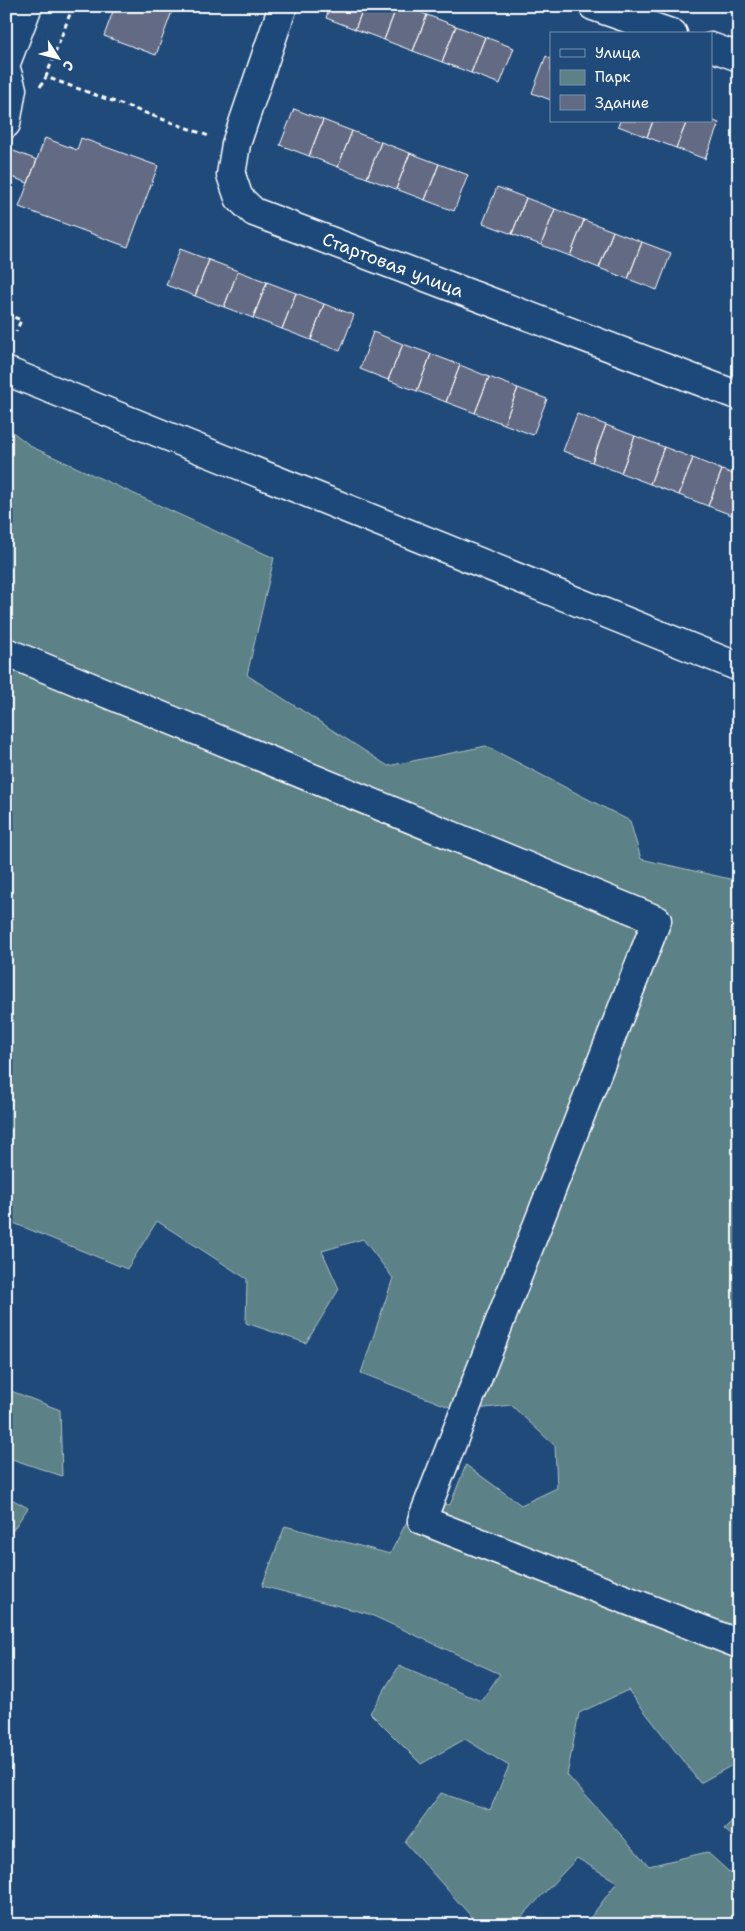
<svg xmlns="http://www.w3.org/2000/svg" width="745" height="1931" font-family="'Shantell Sans',sans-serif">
  <rect width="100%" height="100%" fill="#1f4a7a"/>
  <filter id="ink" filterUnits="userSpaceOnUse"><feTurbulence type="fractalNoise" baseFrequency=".02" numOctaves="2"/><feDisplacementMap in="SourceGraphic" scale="10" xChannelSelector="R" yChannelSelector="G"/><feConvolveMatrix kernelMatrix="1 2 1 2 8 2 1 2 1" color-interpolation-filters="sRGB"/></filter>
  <g filter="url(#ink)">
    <path fill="#5c8186" stroke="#aec0c2" d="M 6,427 L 32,447 L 274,558 L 247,675 L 388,766 L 486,746 L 630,821 L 641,859 L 739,881 L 739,1743 L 736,1763 L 700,1783 L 628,1690 L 579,1713 L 567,1775 L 649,1866 L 707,1852 L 739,1881 L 739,1925 L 585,1925 L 617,1882 L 577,1858 L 514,1925 L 477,1923 L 405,1842 L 441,1793 L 490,1810 L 509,1766 L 465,1739 L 421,1764 L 370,1713 L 399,1666 L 481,1701 L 500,1674 L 369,1614 L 262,1586 L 285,1526 L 390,1554 L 418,1500 L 450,1505 L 466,1465 L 521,1505 L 557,1488 L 555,1446 L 511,1405 L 460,1411 L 361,1373 L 393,1278 L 363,1239 L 322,1251 L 339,1289 L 306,1343 L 246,1323 L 247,1279 L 157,1221 L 127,1269 L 6,1220 Z
      M 6,1389 L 60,1410 L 62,1476 L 6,1457 Z
      M 6,1496 L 28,1508 L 6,1540 Z
      M 739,1814 L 739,1842 L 724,1829 Z"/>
    <path fill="#626b84" stroke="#fff" d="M 115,6 L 174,6 L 156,55 L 104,36 Z
      M 330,6 L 364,6 L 355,29 L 326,18 Z
      M 364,6 L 397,6 L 384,40 L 355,29 Z
      M 397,6 L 405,6 L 427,15 L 413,51 L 384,40 Z
      M 427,15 L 456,26 L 442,62 L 413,51 Z
      M 456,26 L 485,37 L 471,73 L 442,62 Z
      M 485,37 L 514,48 L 500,84 L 471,73 Z
      M 546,56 L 551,59 L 551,100 L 532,93 Z
      M 294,109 L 323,120 L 309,156 L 280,145 Z
      M 323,120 L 352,131 L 338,167 L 309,156 Z
      M 711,120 L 719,123 L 705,159 L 676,148 L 687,121 Z
      M 620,121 L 653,121 L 647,137 L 618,126 Z
      M 653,121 L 687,121 L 676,148 L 647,137 Z
      M 352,131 L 381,142 L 367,178 L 338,167 Z
      M 45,138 L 77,150 L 81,138 L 158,166 L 128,247 L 19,207 Z
      M 381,142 L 410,153 L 396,189 L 367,178 Z
      M 6,148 L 37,160 L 28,183 L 6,175 Z
      M 410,153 L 439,164 L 425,200 L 396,189 Z
      M 439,164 L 468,175 L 454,211 L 425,200 Z
      M 497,187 L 526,198 L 512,234 L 483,223 Z
      M 526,198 L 555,209 L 541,245 L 512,234 Z
      M 555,209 L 584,220 L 570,256 L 541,245 Z
      M 584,220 L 613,231 L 599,268 L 570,256 Z
      M 613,231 L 642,242 L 628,279 L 599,268 Z
      M 642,242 L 671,253 L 657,290 L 628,279 Z
      M 180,249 L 209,260 L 195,296 L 166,285 Z
      M 209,260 L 238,271 L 224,307 L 195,296 Z
      M 238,271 L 267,282 L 253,318 L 224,307 Z
      M 267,282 L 296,293 L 282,329 L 253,318 Z
      M 296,293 L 324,304 L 311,340 L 282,329 Z
      M 324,304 L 354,315 L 340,351 L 311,340 Z
      M 373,332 L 403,344 L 388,380 L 360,369 Z
      M 403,344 L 431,354 L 417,391 L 388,380 Z
      M 431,354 L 460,365 L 446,402 L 417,391 Z
      M 460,365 L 489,377 L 475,413 L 446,402 Z
      M 489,377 L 518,388 L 504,424 L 475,413 Z
      M 518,388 L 547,399 L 533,435 L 504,424 Z
      M 577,414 L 606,425 L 592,462 L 563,451 Z
      M 606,425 L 635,436 L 621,473 L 592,462 Z
      M 635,436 L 664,447 L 650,484 L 621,473 Z
      M 664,447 L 693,458 L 679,495 L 650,484 Z
      M 693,458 L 722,470 L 708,506 L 679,495 Z
      M 722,470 L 739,476 L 737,517 L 708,506 Z"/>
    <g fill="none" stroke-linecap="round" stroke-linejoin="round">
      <defs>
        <path id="minor" d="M 283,6 L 236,144 L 231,175 L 239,198 L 254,212 L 739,396
          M 593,6 L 673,34
          M 711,47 L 739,57
          M 6,63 L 28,6
          M 6,69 L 12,89 L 6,124
          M 6,371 L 739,667
          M 6,652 L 657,920 L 422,1520 L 739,1644"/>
      </defs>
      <use href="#minor" stroke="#fff" stroke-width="31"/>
      <path stroke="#fff" stroke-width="3" stroke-dasharray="5 4" stroke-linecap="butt" d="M 73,6 L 46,77 L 209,136
        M 40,87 L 46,77
        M 6,314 L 21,320 L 16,332"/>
      <use href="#minor" stroke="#1f4a7a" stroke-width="28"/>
    </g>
  </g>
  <g text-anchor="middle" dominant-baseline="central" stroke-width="4.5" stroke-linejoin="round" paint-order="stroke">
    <g font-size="18" fill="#fff" stroke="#1f4a7a">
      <text transform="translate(393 265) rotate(21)">Стартовая улица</text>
    </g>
  </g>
  <rect width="745" height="1931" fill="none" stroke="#1f4a7a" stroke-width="25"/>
  <rect x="12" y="12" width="720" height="1906" fill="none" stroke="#fff" stroke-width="2" filter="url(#ink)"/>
  <rect x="550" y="32" width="162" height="90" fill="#1f4a7a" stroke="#7992af"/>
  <rect x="560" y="49" width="25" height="8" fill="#1f4a7a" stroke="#7992af"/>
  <text x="595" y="58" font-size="15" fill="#ffffff">Улица</text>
  <rect x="560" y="70" width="25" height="15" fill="#5c8186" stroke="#7992af"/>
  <text x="595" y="82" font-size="15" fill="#ffffff">Парк</text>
  <rect x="560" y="95" width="25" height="15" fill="#626b84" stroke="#7992af"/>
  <text x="595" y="108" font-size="15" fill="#ffffff">Здание</text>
  <g transform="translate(58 58) rotate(126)" stroke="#1f4a7a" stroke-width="4" paint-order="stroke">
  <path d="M0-4L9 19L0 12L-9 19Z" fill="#ffffff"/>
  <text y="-8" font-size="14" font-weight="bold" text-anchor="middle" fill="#ffffff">С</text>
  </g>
</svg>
